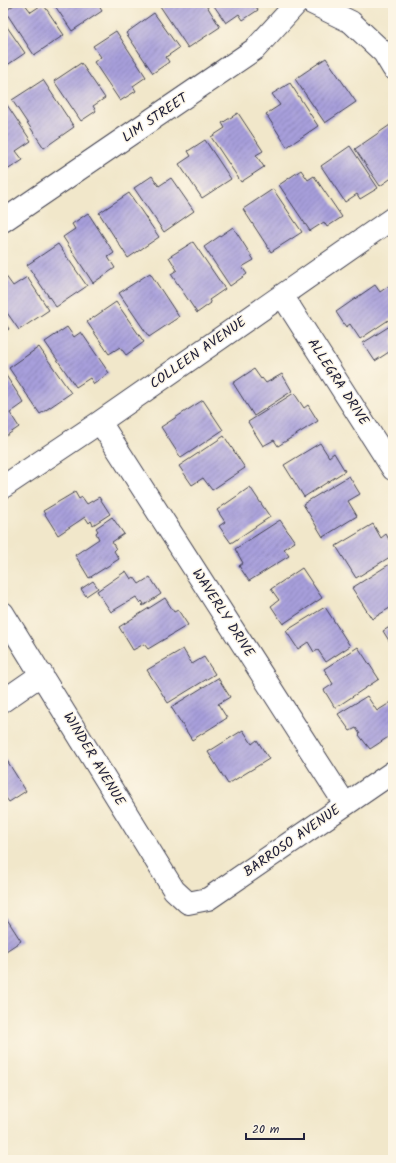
<svg xmlns="http://www.w3.org/2000/svg" width="396" height="1163" font-family="Kalam,sans-serif">
  <defs>
    <pattern id="building-hatch" width="6" height="6" patternUnits="userSpaceOnUse"><rect width="6" height="6" fill="#a79fdb"/><path d="M-1 1l2-2M0 6l6-6M5 7l2-2" fill="none" stroke="#8881b3"/></pattern>
  </defs>
  <rect width="100%" height="100%" fill="#fcf5e5"/>
  <filter id="ink" filterUnits="userSpaceOnUse"><feTurbulence type="fractalNoise" baseFrequency=".025" numOctaves="2"/><feDisplacementMap in="SourceGraphic" scale="8" xChannelSelector="R" yChannelSelector="G"/><feConvolveMatrix kernelMatrix="1 2 1 2 8 2 1 2 1" color-interpolation-filters="sRGB"/></filter>
  <filter id="wash" filterUnits="userSpaceOnUse"><feTurbulence type="fractalNoise" baseFrequency=".012" numOctaves="4" result="noise"/><feDisplacementMap in="SourceGraphic" scale="16" xChannelSelector="R" yChannelSelector="G"/><feGaussianBlur stdDeviation="0.9" result="paint"/><feColorMatrix in="noise" values="0 0 0 0 0 0 0 0 0 0 0 0 0 0 0 0 0 1.4 0 .05"/><feComposite in="paint" operator="in"/></filter>
  <g filter="url(#wash)">
    <rect width="100%" height="100%" fill="#f1e7ca"/>
    <g id="blocks">
      <path fill="url(#building-hatch)" d="M 17,3 L 24,3 L 31,12 L 43,4 L 64,35 L 34,55 L 5,11 Z
        M 53,3 L 97,3 L 102,11 L 72,31 Z
        M 158,3 L 205,3 L 220,27 L 188,48 Z
        M 212,3 L 254,3 L 258,10 L 243,20 L 239,14 L 226,23 Z
        M 154,13 L 179,48 L 166,57 L 169,62 L 153,73 L 126,33 Z
        M 3,21 L 25,53 L 3,68 Z
        M 116,31 L 146,77 L 133,86 L 136,91 L 120,101 L 94,62 L 101,57 L 93,46 Z
        M 326,58 L 356,102 L 325,123 L 295,79 Z
        M 81,63 L 105,98 L 93,106 L 96,111 L 81,121 L 54,81 Z
        M 43,80 L 74,127 L 44,148 L 12,100 Z
        M 290,83 L 318,126 L 287,147 L 266,114 L 280,105 L 272,94 Z
        M 7,105 L 31,141 L 16,151 L 23,160 L 7,170 L 3,164 L 3,108 Z
        M 238,113 L 263,151 L 256,155 L 264,167 L 241,182 L 211,137 L 225,128 L 222,123 Z
        M 393,123 L 393,163 L 391,164 L 393,168 L 393,177 L 380,186 L 355,149 Z
        M 205,140 L 231,179 L 202,198 L 179,164 L 191,156 L 188,151 Z
        M 350,146 L 378,188 L 360,199 L 357,194 L 345,202 L 321,166 Z
        M 301,170 L 308,180 L 314,176 L 342,217 L 327,227 L 324,222 L 310,231 L 279,185 Z
        M 152,176 L 159,186 L 171,178 L 194,211 L 164,232 L 134,188 Z
        M 273,189 L 302,232 L 271,252 L 243,209 Z
        M 129,193 L 159,237 L 128,258 L 99,213 Z
        M 88,213 L 114,253 L 108,257 L 115,268 L 93,283 L 63,237 L 75,229 L 72,224 Z
        M 233,227 L 254,260 L 242,267 L 247,274 L 230,286 L 204,247 Z
        M 193,242 L 225,289 L 209,300 L 211,303 L 197,313 L 171,274 L 177,270 L 169,257 Z
        M 58,244 L 87,286 L 56,307 L 27,265 Z
        M 150,273 L 179,317 L 149,337 L 119,293 Z
        M 5,275 L 13,286 L 27,277 L 49,310 L 19,330 L 3,307 L 3,276 Z
        M 375,285 L 380,292 L 390,285 L 393,290 L 393,317 L 360,339 L 350,324 L 346,327 L 336,312 Z
        M 116,302 L 144,342 L 126,355 L 120,347 L 109,354 L 87,322 Z
        M 3,320 L 9,329 L 3,333 Z
        M 393,324 L 393,358 L 389,352 L 375,361 L 363,343 Z
        M 67,327 L 74,337 L 81,332 L 109,373 L 94,384 L 90,378 L 76,387 L 45,342 Z
        M 39,347 L 71,393 L 40,414 L 9,368 Z
        M 254,369 L 261,379 L 262,378 L 266,383 L 282,374 L 292,391 L 254,416 L 233,383 Z
        M 3,371 L 24,403 L 10,413 L 19,427 L 3,438 Z
        M 294,393 L 304,408 L 308,405 L 318,421 L 278,446 L 274,440 L 263,446 L 248,422 Z
        M 203,400 L 223,430 L 181,458 L 161,427 Z
        M 224,436 L 245,468 L 212,490 L 203,478 L 192,485 L 179,466 Z
        M 320,443 L 329,457 L 334,453 L 345,471 L 304,497 L 284,465 Z
        M 349,476 L 360,494 L 348,501 L 357,516 L 323,537 L 303,504 Z
        M 250,487 L 270,517 L 231,543 L 219,526 L 225,522 L 217,510 Z
        M 75,492 L 79,499 L 82,497 L 87,504 L 99,497 L 110,514 L 93,525 L 91,521 L 89,523 L 85,517 L 58,535 L 43,511 Z
        M 112,517 L 124,534 L 112,542 L 116,549 L 114,551 L 119,559 L 89,578 L 75,555 L 99,539 L 96,533 L 98,531 L 96,528 Z
        M 280,520 L 295,542 L 284,549 L 289,556 L 249,581 L 239,566 L 243,563 L 235,549 Z
        M 373,524 L 381,538 L 386,534 L 393,547 L 393,555 L 356,578 L 336,546 Z
        M 393,562 L 393,606 L 372,619 L 352,588 Z
        M 302,568 L 322,598 L 283,624 L 271,606 L 279,600 L 271,589 Z
        M 126,571 L 131,579 L 134,577 L 139,584 L 150,577 L 161,594 L 143,606 L 142,605 L 144,604 L 142,601 L 140,603 L 136,597 L 111,612 L 97,591 Z
        M 93,581 L 98,588 L 86,596 L 81,589 Z
        M 165,598 L 174,612 L 178,610 L 188,625 L 148,649 L 144,644 L 133,650 L 119,627 Z
        M 325,607 L 350,646 L 326,662 L 318,650 L 314,652 L 308,642 L 298,649 L 286,631 Z
        M 393,625 L 393,647 L 383,631 Z
        M 358,647 L 379,679 L 335,708 L 324,690 L 333,684 L 324,669 Z
        M 183,649 L 192,664 L 204,657 L 215,674 L 168,703 L 147,670 Z
        M 218,678 L 230,697 L 218,704 L 227,718 L 192,740 L 171,707 Z
        M 367,696 L 377,711 L 393,701 L 393,734 L 370,749 L 359,735 L 360,734 L 356,728 L 350,731 L 338,714 Z
        M 243,730 L 252,744 L 257,740 L 269,759 L 228,784 L 208,752 Z
        M 6,759 L 26,791 L 9,802 L 3,794 L 3,761 Z
        M 3,913 L 21,941 L 3,953 Z"/>
    </g>
  </g>
  <g filter="url(#ink)">
    <use href="#blocks" fill-opacity="0" stroke="#414050" stroke-width="1"/>
    <g fill="none" stroke-linecap="round" stroke-linejoin="round">
      <defs>
        <path id="street" d="M 312,3 L 351,22 L 384,53 L 393,68
          M 3,221 L 255,49 L 297,3
          M 282,295 L 393,469
          M 100,422 L 345,804
          M 3,487 L 100,422 L 393,218
          M 3,613 L 174,890 L 188,903 L 208,899 L 393,772
          M 3,701 L 42,674"/>
      </defs>
      <use href="#street" stroke="#414050" stroke-width="24"/>
      <use href="#street" stroke="#fff" stroke-width="22"/>
    </g>
  </g>
  <g text-anchor="middle" dominant-baseline="central" stroke-width="3" stroke-linejoin="round" paint-order="stroke">
    <g font-size="14" fill="#22223b" stroke="#fcf5e5">
      <text transform="translate(155 118) rotate(-34)">LIM STREET</text>
      <text transform="translate(198 353) rotate(-35)">COLLEEN AVENUE</text>
      <text transform="translate(338 382) rotate(57)">ALLEGRA DRIVE</text>
      <text transform="translate(223 613) rotate(57)">WAVERLY DRIVE</text>
      <text transform="translate(94 759) rotate(59)">WINDER AVENUE</text>
      <text transform="translate(292 841) rotate(-35)">BARROSO AVENUE</text>
    </g>
  </g>
  <rect width="396" height="1163" fill="none" stroke="#fcf5e5" stroke-width="16"/>
  <path d="M246 1133v6h58v-6" fill="none" stroke="#22223b" stroke-width="2"/>
  <text x="252" y="1133" font-size="12" fill="#22223b" stroke="#fcf5e5" stroke-width="3" paint-order="stroke">20 m</text>
</svg>
